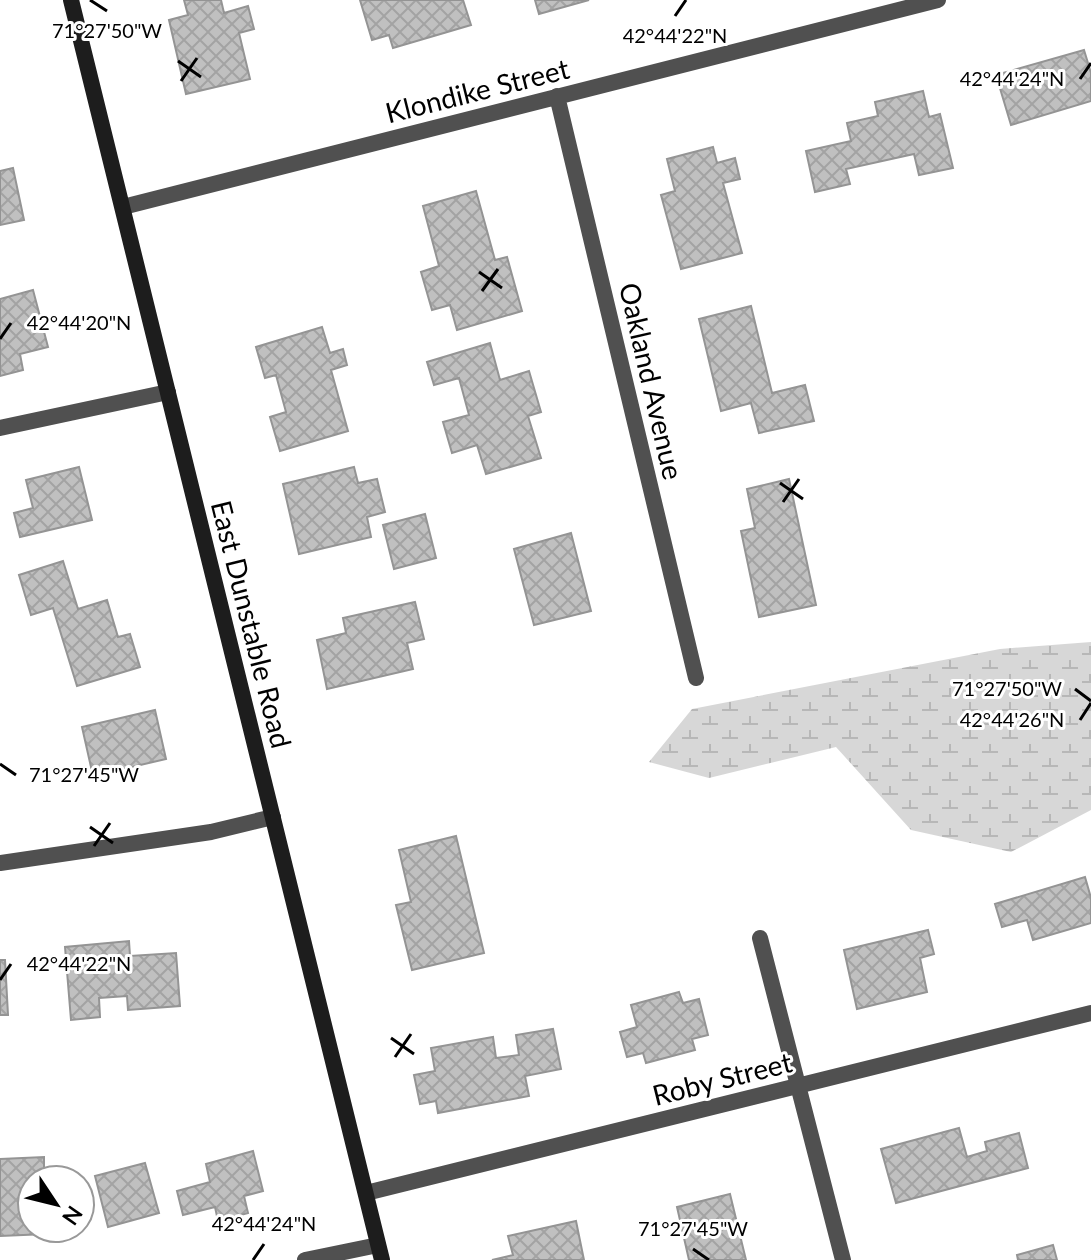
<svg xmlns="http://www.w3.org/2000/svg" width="1091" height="1260" font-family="Lato,sans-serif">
  <defs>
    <pattern id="wetland-marsh" width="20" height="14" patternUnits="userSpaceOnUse" patternTransform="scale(2)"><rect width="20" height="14" fill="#d7d7d7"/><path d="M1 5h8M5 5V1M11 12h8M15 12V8" fill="none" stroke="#b7b7b7"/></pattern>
    <pattern id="building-cross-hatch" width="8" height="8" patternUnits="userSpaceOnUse" patternTransform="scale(2)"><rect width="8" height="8" fill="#c0c0c0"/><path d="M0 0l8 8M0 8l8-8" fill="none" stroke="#a3a3a3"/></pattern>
  </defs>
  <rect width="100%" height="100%" fill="#fff"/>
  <path fill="url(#wetland-marsh)" d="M 1091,642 L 1091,810 L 1011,852 L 911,830 L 836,747 L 709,778 L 649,762 L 692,709 L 1000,649 Z"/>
  <path fill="url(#building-cross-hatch)" stroke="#949494" stroke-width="2" d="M 184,0 L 221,0 L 224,13 L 248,6 L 254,29 L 239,33 L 250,79 L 186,94 L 169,20 L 188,15 Z
    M 360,0 L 463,0 L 471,25 L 393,48 L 389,35 L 372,40 Z
    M 535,0 L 589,0 L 539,14 Z
    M 1084,50 L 1091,73 L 1091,101 L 1011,125 L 996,75 Z
    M 923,91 L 929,117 L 940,114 L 953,168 L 919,175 L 914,154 L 846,169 L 850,184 L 815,192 L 806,151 L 851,141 L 847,123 L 878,116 L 875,102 Z
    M 713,147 L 717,163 L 735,158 L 740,179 L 723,183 L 742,253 L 681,269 L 661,195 L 675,191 L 667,159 Z
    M 13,168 L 24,220 L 0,225 L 0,171 Z
    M 476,191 L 495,260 L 507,257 L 522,311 L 457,330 L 450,305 L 432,310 L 421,272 L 439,266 L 423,206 Z
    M 33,290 L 48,347 L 20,354 L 23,370 L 0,376 L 0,299 Z
    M 751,306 L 772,393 L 805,385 L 814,421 L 759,433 L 751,403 L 721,411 L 699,319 Z
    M 322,327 L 330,353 L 343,349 L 347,365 L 331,370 L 348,431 L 280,451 L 270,417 L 286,412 L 276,375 L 265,378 L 256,347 Z
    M 490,343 L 500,380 L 529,371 L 541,412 L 528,416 L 541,458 L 486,474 L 477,445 L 452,453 L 443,422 L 469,415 L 459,378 L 434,385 L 427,362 Z
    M 79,467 L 92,520 L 20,537 L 14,513 L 33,508 L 26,480 Z
    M 354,467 L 358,483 L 377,479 L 385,512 L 367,517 L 371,537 L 299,554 L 283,484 Z
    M 789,479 L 816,605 L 759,617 L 741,531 L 755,528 L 747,489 Z
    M 425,514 L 436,558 L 394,569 L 383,525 Z
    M 571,533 L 591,611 L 534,625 L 514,549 Z
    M 63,561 L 78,609 L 107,600 L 118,637 L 130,634 L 140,667 L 77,686 L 53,608 L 31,615 L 19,575 Z
    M 415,602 L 424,639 L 407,643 L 413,669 L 327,689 L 317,640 L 346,633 L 343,618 Z
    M 155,710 L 166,759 L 93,776 L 82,727 Z
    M 456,836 L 484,953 L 412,970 L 396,905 L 411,902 L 399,850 Z
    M 1085,877 L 1091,898 L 1091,923 L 1033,940 L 1027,920 L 1002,927 L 995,904 Z
    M 928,930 L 934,954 L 920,958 L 927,992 L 857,1009 L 844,950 Z
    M 129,941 L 130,956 L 176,953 L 180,1006 L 128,1010 L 127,996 L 99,998 L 100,1017 L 71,1020 L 65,947 Z
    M 0,960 L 5,960 L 8,1015 L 0,1015 Z
    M 679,992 L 683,1003 L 699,999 L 708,1035 L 692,1039 L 695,1050 L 646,1063 L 643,1053 L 627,1057 L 620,1032 L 637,1027 L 631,1005 Z
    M 553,1029 L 561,1069 L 525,1076 L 529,1096 L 438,1113 L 436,1101 L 420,1104 L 414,1075 L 435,1071 L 431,1048 L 493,1037 L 496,1058 L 519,1055 L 516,1035 Z
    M 959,1128 L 967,1157 L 987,1151 L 985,1142 L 1019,1133 L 1028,1168 L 896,1203 L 881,1149 Z
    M 253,1151 L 263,1191 L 244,1196 L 248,1213 L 218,1221 L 215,1207 L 183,1215 L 177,1191 L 210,1182 L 206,1164 Z
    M 44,1157 L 44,1180 L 32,1180 L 32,1228 L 46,1228 L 46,1234 L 0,1236 L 0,1159 Z
    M 145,1163 L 159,1213 L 108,1227 L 95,1176 Z
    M 730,1194 L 746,1260 L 689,1260 L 677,1207 Z
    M 576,1221 L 584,1260 L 492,1260 L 513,1255 L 508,1236 Z
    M 1053,1245 L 1057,1260 L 1018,1260 L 1017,1255 Z"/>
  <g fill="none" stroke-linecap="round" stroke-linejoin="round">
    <path stroke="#505050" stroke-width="16" d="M 557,96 L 696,678
      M 123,207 L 938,0
      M 0,428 L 168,392
      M 0,863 L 211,832 L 273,817
      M 760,938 L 843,1260
      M 366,1193 L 1091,1013
      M 305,1260 L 378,1245"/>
    <path stroke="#1d1d1d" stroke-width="16" d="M 71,0 L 382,1260"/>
  </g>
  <path fill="none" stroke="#000" stroke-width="3" d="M 90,0 L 107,11M 675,16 L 686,0M 178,61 L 201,77M 1080,79 L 1091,63M 181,81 L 197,58M 479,272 L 502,288M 482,291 L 498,269M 0,339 L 11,323M 780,483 L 803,499M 783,502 L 799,479M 1075,689 L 1091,701M 1080,720 L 1091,703M 0,764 L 16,775M 90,827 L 113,843M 94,846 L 110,823M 0,980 L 11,964M 391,1038 L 414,1054M 395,1057 L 411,1034M 693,1249 L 709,1260M 253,1260 L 264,1244"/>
  <g text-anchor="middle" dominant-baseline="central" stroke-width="6" stroke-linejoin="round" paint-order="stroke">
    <g font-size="28" fill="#000" stroke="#fff">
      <text transform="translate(477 90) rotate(-14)">Klondike Street</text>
      <text transform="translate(652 381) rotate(77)">Oakland Avenue</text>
      <text transform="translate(252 624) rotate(76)">East Dunstable Road</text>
      <text transform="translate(722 1078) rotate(-14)">Roby Street</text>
    </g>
  </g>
  <g font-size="20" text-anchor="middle" fill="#000" stroke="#fff" stroke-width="6" stroke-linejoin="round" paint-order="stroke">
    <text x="107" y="38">71°27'50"W</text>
    <text x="675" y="43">42°44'22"N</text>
    <text x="1012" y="86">42°44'24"N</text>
    <text x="79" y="330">42°44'20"N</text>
    <text x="1007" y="696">71°27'50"W</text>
    <text x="1012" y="727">42°44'26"N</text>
    <text x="84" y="782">71°27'45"W</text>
    <text x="79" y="971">42°44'22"N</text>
    <text x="264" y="1231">42°44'24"N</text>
    <text x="693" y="1236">71°27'45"W</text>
  </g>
  <g transform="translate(56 1204) rotate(125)"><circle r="38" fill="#ffffff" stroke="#999999" stroke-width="2"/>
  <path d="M0-6L14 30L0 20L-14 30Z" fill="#000000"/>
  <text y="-12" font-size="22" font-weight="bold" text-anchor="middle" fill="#000000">N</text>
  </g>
</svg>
